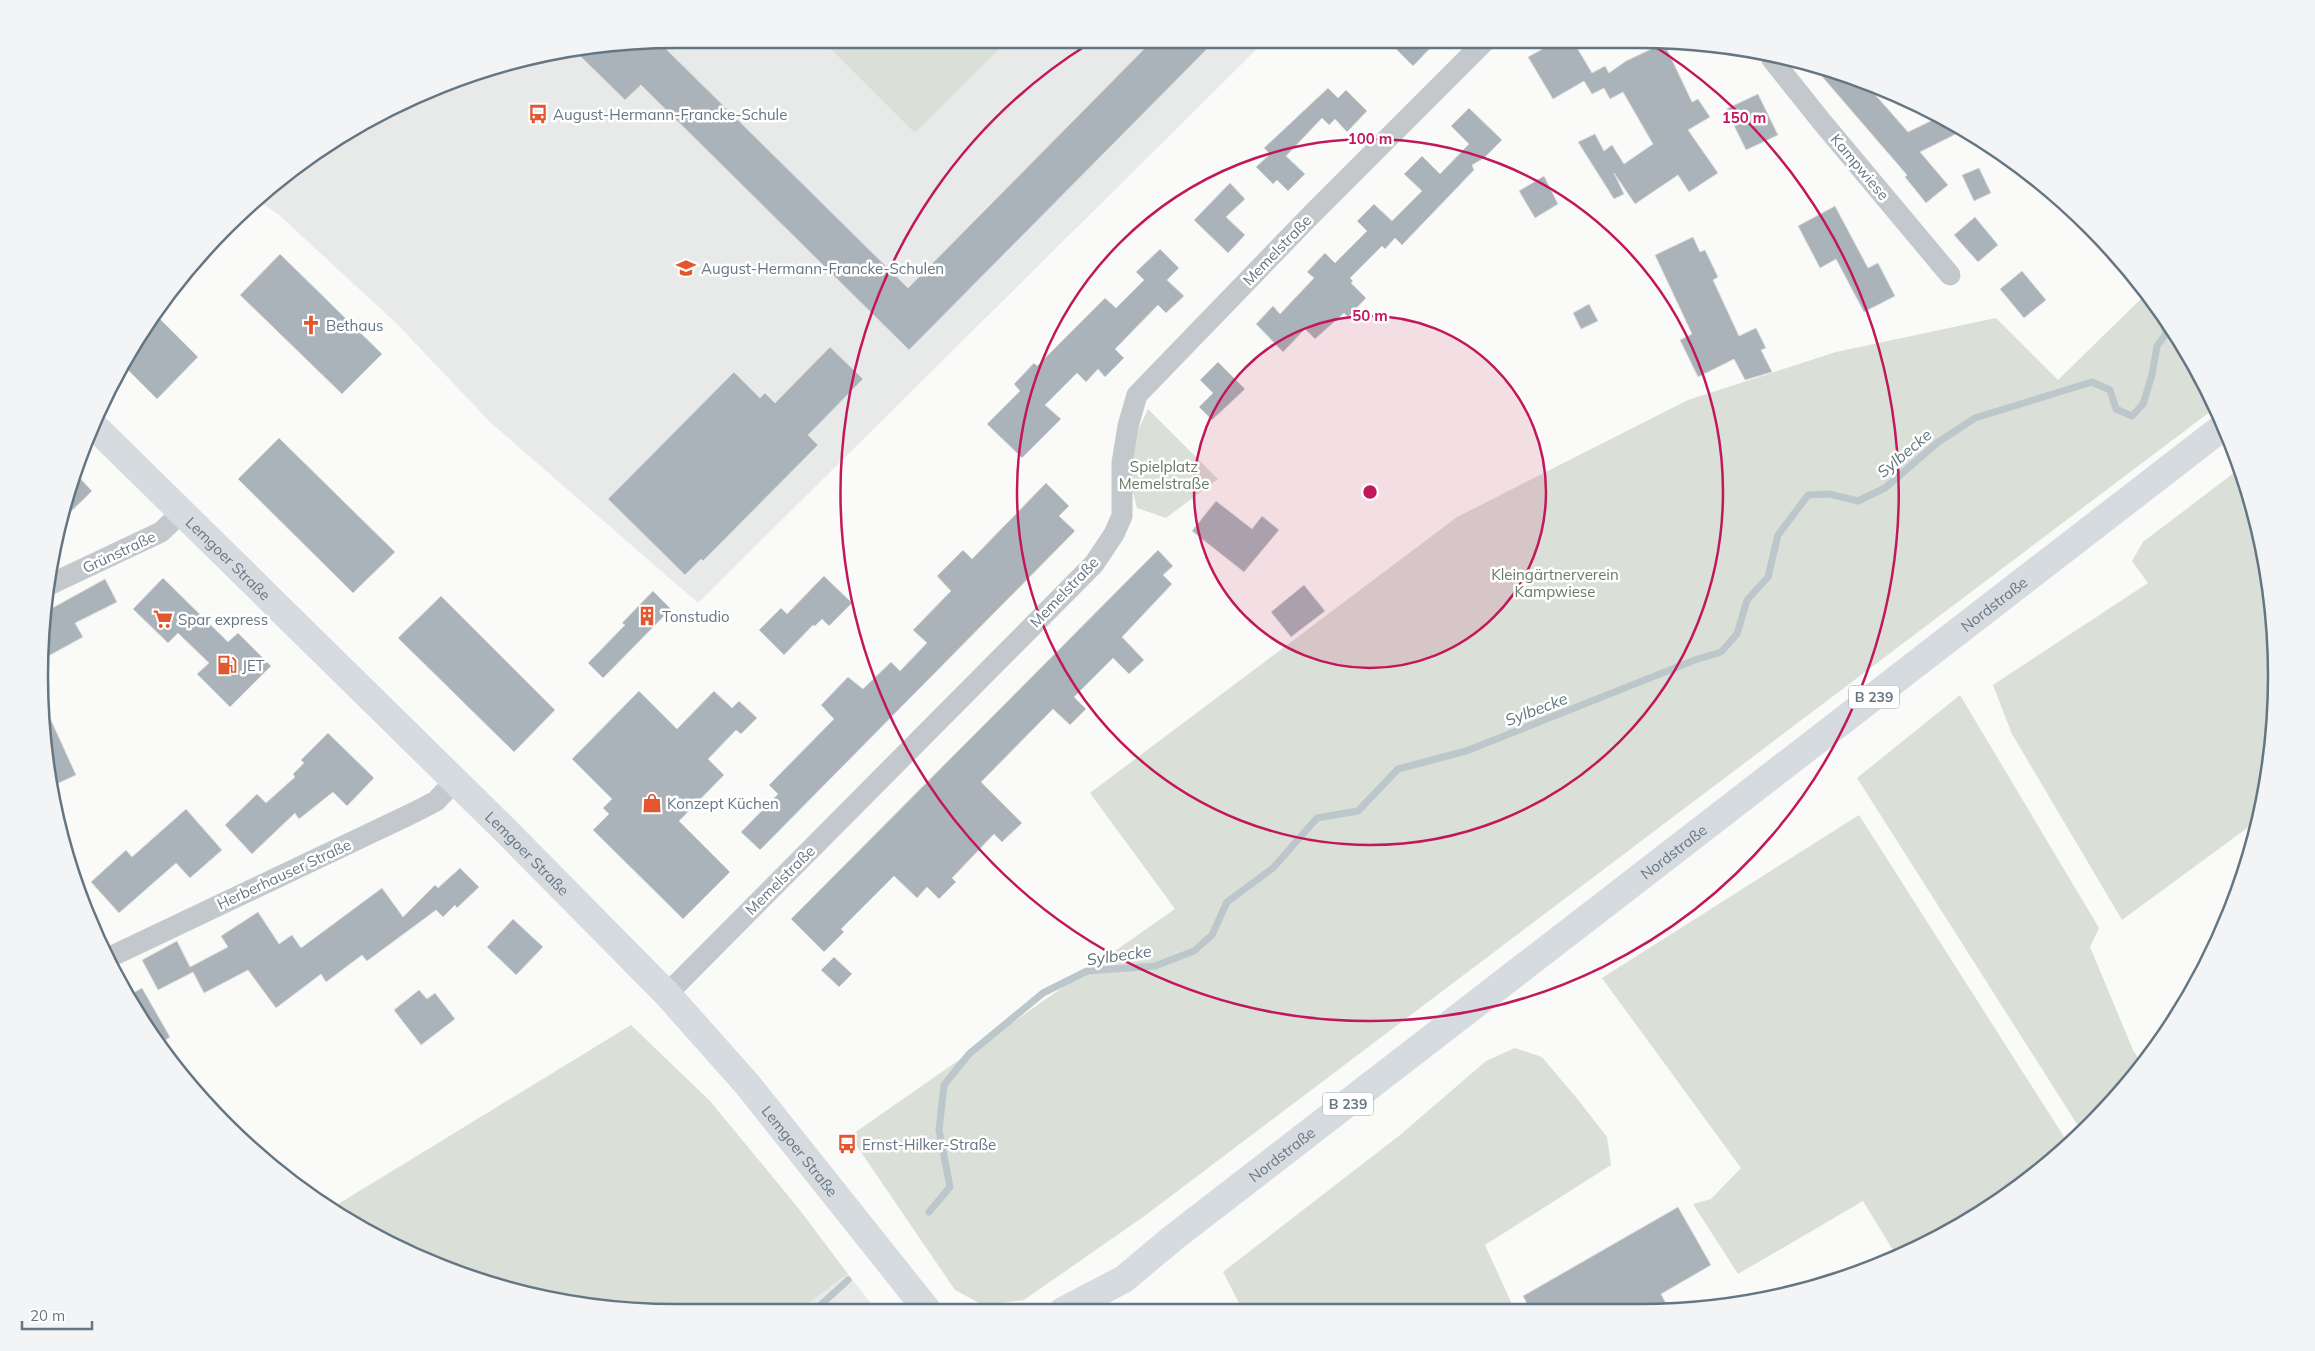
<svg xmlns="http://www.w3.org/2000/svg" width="2315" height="1351" font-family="Mulish,sans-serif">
  <rect width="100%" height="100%" fill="#fafaf8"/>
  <path fill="#e8e9e9" d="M 1264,42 L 698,603 L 491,423 L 396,323 L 278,214 L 255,199 L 288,170 L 394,105 L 471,72 L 592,44 Z
    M 848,1274 L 877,1311 L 798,1311 Z"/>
  <path fill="#dadfd7" d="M 825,43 L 1005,43 L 915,133 Z
    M 2146,294 L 2169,322 L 2215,408 L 1143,1217 L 1024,1300 L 983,1305 L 955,1290 L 850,1136 L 1175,909 L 1090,793 L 1457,517 L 1688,400 L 1836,352 L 1996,318 L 2058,380 Z
    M 1148,409 L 1218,479 L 1166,518 L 1137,508 L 1130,481 L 1136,434 Z
    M 2239,469 L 2254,517 L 2248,509 L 2255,521 L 2264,551 L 2276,675 L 2264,799 L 2258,820 L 2122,920 L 2012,734 L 1993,685 L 2148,583 L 2132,561 L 2143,542 Z
    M 1960,695 L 2099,928 L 2090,947 L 2133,1050 L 2141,1063 L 2090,1126 L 2082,1132 L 1857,778 Z
    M 1859,815 L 2068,1143 L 1958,1227 L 1896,1255 L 1863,1201 L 1738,1274 L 1693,1204 L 1711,1199 L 1741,1168 L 1602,978 Z
    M 631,1025 L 710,1101 L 799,1209 L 848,1274 L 798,1311 L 634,1311 L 471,1278 L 330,1209 Z
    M 1515,1048 L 1542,1057 L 1579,1101 L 1607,1137 L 1611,1165 L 1485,1245 L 1515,1311 L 1243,1311 L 1223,1272 L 1400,1135 L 1486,1061 Z"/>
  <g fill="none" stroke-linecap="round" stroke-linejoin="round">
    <path stroke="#bbc7cb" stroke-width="7" d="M 929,1212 L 950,1187 L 939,1130 L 944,1085 L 969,1054 L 1043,993 L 1087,971 L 1155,966 L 1194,951 L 1212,935 L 1227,902 L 1273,868 L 1317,818 L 1358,811 L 1398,769 L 1466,751 L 1695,660 L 1721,652 L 1737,634 L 1747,600 L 1768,577 L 1778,535 L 1808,495 L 1829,494 L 1858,501 L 1885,488 L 1937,443 L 1975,418 L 2092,382 L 2110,390 L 2116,409 L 2132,416 L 2143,404 L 2152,375 L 2157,346 L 2166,334 L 2161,313
      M 814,1311 L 848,1280"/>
  </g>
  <path fill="#aab3b9" stroke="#dcdcda" d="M 1388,41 L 1437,41 L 1413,66 Z
    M 1557,41 L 1573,41 L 1592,73 L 1605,66 L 1609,73 L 1626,61 L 1664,43 L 1692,102 L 1698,99 L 1710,117 L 1688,130 L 1718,173 L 1689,192 L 1678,175 L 1635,204 L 1614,173 L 1624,194 L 1614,199 L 1578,142 L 1595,134 L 1604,151 L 1612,145 L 1624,164 L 1653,144 L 1623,92 L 1610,99 L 1604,88 L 1592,94 L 1584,81 L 1553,99 L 1528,57 Z
    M 1151,42 L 1214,42 L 909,350 L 641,85 L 625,100 L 573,49 L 592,44 L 661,44 L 908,288 Z
    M 1813,66 L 1844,72 L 1864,82 L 1908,132 L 1937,118 L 1962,131 L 1920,152 L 1948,185 L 1926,203 L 1905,177 L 1907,175 Z
    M 1328,88 L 1338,98 L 1346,90 L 1367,111 L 1347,132 L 1335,119 L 1329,125 L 1322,118 L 1286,156 L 1305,174 L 1288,191 L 1277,180 L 1273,184 L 1256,167 L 1270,154 L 1264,148 Z
    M 1758,94 L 1778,135 L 1746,150 L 1726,109 Z
    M 1469,108 L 1502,140 L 1484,158 L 1472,165 L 1474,170 L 1402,245 L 1395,238 L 1385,249 L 1382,246 L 1350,278 L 1353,281 L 1351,283 L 1366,298 L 1348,317 L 1344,313 L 1315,339 L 1305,329 L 1283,352 L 1256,324 L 1273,306 L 1280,314 L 1314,278 L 1307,272 L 1325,253 L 1335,263 L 1367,231 L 1357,221 L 1374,204 L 1392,221 L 1422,191 L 1404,174 L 1422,156 L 1440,174 L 1469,144 L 1451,126 Z
    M 1979,168 L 1991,193 L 1974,201 L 1962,175 Z
    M 1544,176 L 1558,204 L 1535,218 L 1519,191 Z
    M 1230,183 L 1245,199 L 1226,217 L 1245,235 L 1228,253 L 1194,220 Z
    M 1835,206 L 1868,268 L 1878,263 L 1895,296 L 1864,312 L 1836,259 L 1820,268 L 1798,226 Z
    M 1975,217 L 1998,245 L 1978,262 L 1954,235 Z
    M 1693,237 L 1700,252 L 1705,250 L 1718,277 L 1713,280 L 1739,336 L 1756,328 L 1766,348 L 1761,350 L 1772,372 L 1745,380 L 1734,359 L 1698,377 L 1680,340 L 1692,334 L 1655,255 Z
    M 1160,249 L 1179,268 L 1167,280 L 1184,296 L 1166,313 L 1158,305 L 1115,349 L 1124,358 L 1105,377 L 1098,369 L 1086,382 L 1077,373 L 1045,405 L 1061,419 L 1022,458 L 987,424 L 1020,391 L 1014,384 L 1034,363 L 1037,366 L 1105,298 L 1116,308 L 1144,280 L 1136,272 Z
    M 280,254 L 382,354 L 342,394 L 240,295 Z
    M 2022,271 L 2046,300 L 2024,318 L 2000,289 Z
    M 1589,304 L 1598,321 L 1581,329 L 1573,313 Z
    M 154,313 L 198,357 L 157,399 L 122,364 Z
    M 830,347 L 863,379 L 808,435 L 818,445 L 703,561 L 701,559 L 685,575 L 608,499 L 734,372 L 760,398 L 765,393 L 775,403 Z
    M 1218,362 L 1245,389 L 1212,420 L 1199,407 L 1213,393 L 1200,380 Z
    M 279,438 L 395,552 L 353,593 L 238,479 Z
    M 75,473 L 92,491 L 59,523 L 61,510 Z
    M 1046,483 L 1069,506 L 1059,516 L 1075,531 L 760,850 L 741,832 L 778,794 L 769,785 L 834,719 L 821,705 L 848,677 L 863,689 L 891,662 L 900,671 L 927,643 L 913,630 L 951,591 L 937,576 L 963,550 L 972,559 Z
    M 1216,501 L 1252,529 L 1262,516 L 1279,530 L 1244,572 L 1192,531 Z
    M 1158,550 L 1173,566 L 1163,575 L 1172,584 L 1122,637 L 1144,660 L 1129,674 L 1113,658 L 1074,697 L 1086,709 L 1070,725 L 1053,709 L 981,782 L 1022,823 L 1002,842 L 994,834 L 952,878 L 956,882 L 939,899 L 927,887 L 917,898 L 894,876 L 841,929 L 844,932 L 824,952 L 791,919 Z
    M 824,576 L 852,603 L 829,626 L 822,619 L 815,626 L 813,625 L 784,655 L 759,630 L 781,608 L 787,614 Z
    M 163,578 L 228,642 L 238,633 L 271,666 L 230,707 L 197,674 L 209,663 L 178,633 L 168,643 L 133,609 Z
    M 105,579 L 117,602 L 75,623 L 83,637 L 41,660 L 47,611 Z
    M 1304,585 L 1325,611 L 1291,637 L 1271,612 Z
    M 653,591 L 671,609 L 603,678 L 588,663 L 625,625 L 622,623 Z
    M 441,596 L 555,710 L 514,752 L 398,638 Z
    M 639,691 L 677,729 L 714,691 L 732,708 L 739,701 L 757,718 L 741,734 L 736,730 L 708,759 L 724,775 L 679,821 L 730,872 L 683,919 L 593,830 L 609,814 L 603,808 L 612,799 L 572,759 Z
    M 45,707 L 76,775 L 50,787 L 42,708 Z
    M 328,733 L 374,778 L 347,806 L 333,792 L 299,819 L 295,813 L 252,854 L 225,825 L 257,794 L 266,803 L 295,777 L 293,774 L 304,763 L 301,760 Z
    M 186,809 L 222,850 L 190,878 L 176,863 L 119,913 L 91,882 L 126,850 L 132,857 Z
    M 460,868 L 479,887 L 457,908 L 455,905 L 443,917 L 436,910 L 367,961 L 362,955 L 326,982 L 321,974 L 276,1008 L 248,970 L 204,993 L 193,972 L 158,990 L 142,960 L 177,941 L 190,967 L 228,947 L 221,936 L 258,912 L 279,944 L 292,935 L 301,948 L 382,888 L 403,917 L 435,885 L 438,888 Z
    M 513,919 L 543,947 L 516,975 L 487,947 Z
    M 834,957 L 852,974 L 839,987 L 821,970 Z
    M 142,988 L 170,1037 L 158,1045 L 126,997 Z
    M 419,990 L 427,999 L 435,993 L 455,1019 L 421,1045 L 394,1010 Z
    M 1678,1207 L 1711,1265 L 1661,1294 L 1670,1311 L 1531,1311 L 1523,1296 Z"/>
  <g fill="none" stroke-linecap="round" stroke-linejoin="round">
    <path stroke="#c3c8cc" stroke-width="21" d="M 1771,58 L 1822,122 L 1950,275
      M 51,584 L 161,532 L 181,513
      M 108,958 L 415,812 L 436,801 L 454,782
      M 667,994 L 1094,564 L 1114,534 L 1122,516 L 1122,463 L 1128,426 L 1137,395 L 1311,215 L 1485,41"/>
    <path stroke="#d6dbdf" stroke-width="28" id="s1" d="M 93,425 L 506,831 L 667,994 L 747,1084 L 928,1311"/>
    <path stroke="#d6dbdf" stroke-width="28" id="s2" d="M 1063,1311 L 1124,1279 L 1173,1238 L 2224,426"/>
  </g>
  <circle cx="1370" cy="492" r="176" fill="#c2185b" fill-opacity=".12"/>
  <g fill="none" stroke="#c2185b" stroke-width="2.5">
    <circle cx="1370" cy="492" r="176"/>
    <circle cx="1370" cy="492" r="353"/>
    <path d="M1646 41A529 529 0 1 1 1090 43"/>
  </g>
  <defs>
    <symbol id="bus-bare" viewBox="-9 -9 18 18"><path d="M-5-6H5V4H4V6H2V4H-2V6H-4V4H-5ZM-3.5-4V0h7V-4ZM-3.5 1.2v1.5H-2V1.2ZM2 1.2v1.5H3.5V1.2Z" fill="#e4572e" stroke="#fff" stroke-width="2.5" paint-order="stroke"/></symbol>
    <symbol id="school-bare" viewBox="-9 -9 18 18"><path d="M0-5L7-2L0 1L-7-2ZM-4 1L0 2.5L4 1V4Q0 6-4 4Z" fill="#e4572e" stroke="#fff" stroke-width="2.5" paint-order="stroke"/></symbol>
    <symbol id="church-bare" viewBox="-9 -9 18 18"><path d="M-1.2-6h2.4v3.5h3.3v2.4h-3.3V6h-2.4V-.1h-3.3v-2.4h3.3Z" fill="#e4572e" stroke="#fff" stroke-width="2.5" paint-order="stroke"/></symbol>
    <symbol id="building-bare" viewBox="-9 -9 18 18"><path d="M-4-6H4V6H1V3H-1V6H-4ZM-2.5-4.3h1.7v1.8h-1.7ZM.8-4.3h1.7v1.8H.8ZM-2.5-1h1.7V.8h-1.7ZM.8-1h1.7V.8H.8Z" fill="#e4572e" stroke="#fff" stroke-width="2.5" paint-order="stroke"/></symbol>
    <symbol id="supermarket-bare" viewBox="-9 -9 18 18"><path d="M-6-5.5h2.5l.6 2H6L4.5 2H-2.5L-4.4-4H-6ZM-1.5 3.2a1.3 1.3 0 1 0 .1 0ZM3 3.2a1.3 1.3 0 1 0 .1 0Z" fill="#e4572e" stroke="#fff" stroke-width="2.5" paint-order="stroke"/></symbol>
    <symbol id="fuel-bare" viewBox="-9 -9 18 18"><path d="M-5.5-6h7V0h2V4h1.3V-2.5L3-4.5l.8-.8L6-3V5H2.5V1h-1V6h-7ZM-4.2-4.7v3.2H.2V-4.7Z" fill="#e4572e" stroke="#fff" stroke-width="2.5" paint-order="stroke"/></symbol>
    <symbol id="shop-bare" viewBox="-9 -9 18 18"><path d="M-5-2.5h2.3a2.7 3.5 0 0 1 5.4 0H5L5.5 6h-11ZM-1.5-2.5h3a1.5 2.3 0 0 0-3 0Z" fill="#e4572e" stroke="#fff" stroke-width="2.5" paint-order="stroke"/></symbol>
  </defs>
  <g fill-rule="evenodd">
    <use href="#bus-bare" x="524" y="100" width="28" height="28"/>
    <use href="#school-bare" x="672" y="254" width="28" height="28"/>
    <use href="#church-bare" x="297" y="311" width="28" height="28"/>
    <use href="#building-bare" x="633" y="602" width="28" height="28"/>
    <use href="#supermarket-bare" x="149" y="605" width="28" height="28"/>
    <use href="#fuel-bare" x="213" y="651" width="28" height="28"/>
    <use href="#shop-bare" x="638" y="789" width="28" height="28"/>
    <use href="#bus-bare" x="833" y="1130" width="28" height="28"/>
  </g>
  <g text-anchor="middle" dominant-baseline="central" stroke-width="5" stroke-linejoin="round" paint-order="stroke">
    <g fill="#fff" stroke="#939fa8" stroke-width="1">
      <rect x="1849" y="685.5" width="50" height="23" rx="4"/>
      <rect x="1323" y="1092.5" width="50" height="23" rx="4"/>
    </g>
    <g font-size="14" font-weight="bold" fill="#657683">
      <text x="1874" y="697">B 239</text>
      <text x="1348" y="1104">B 239</text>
    </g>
    <g font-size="15" fill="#657683" stroke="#fff" text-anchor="start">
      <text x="553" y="114">August-Hermann-Francke-Schule</text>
      <text x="701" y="268">August-Hermann-Francke-Schulen</text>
      <text x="326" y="325">Bethaus</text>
      <text x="662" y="616">Tonstudio</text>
      <text x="178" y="619">Spar express</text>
      <text x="242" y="665">JET</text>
      <text x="667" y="803">Konzept Küchen</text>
      <text x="862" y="1144">Ernst-Hilker-Straße</text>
    </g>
    <g font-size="15" fill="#657683" stroke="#fff">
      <text transform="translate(1860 167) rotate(50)">Kampwiese</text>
      <text transform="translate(1277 250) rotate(-46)">Memelstraße</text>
      <text transform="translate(119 552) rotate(-25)">Grünstraße</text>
      <text stroke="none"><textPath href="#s1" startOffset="190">Lemgoer Straße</textPath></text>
      <text transform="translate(1064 592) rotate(-46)">Memelstraße</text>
      <text stroke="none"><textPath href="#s2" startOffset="1170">Nordstraße</textPath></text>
      <text stroke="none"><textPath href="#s1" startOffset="610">Lemgoer Straße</textPath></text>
      <text stroke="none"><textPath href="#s2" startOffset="765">Nordstraße</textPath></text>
      <text transform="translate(284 874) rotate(-25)">Herberhauser Straße</text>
      <text transform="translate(780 880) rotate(-45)">Memelstraße</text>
      <text stroke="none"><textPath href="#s1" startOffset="1014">Lemgoer Straße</textPath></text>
      <text stroke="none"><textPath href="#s2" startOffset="270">Nordstraße</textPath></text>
    </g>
    <g font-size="15" fill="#687a64" stroke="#fff">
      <text x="1164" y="466">Spielplatz<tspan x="1164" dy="17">Memelstraße</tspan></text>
      <text x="1555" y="574">Kleingärtnerverein<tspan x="1555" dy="17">Kampwiese</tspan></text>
    </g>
    <g font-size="16" font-style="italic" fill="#60757c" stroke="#fff">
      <text transform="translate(1904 453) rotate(-40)">Sylbecke</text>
      <text transform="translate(1536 709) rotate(-21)">Sylbecke</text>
      <text transform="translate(1119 955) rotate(-8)">Sylbecke</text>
    </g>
  </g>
  <path d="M0 0H2315V1351H0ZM676 48H1640A628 628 0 0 1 2268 676V676A628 628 0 0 1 1640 1304H676A628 628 0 0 1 48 676V676A628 628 0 0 1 676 48Z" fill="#f3f4f5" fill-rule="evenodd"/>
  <path fill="none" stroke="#657683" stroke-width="2.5" d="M676 48H1640A628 628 0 0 1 2268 676V676A628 628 0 0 1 1640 1304H676A628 628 0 0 1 48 676V676A628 628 0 0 1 676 48Z"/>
  <circle cx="1370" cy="492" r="8" fill="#c2185b" stroke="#fff" stroke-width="2.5"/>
  <g font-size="15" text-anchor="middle" font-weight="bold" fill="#c2185b" stroke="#fff" stroke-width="5" stroke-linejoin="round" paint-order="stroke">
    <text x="1744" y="123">150 m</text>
    <text x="1370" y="144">100 m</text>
    <text x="1370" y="321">50 m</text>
  </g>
  <path d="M22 1321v8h70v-8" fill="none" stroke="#657683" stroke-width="2.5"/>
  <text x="30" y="1321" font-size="15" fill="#657683" stroke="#ffffff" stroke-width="4" paint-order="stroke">20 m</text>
</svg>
